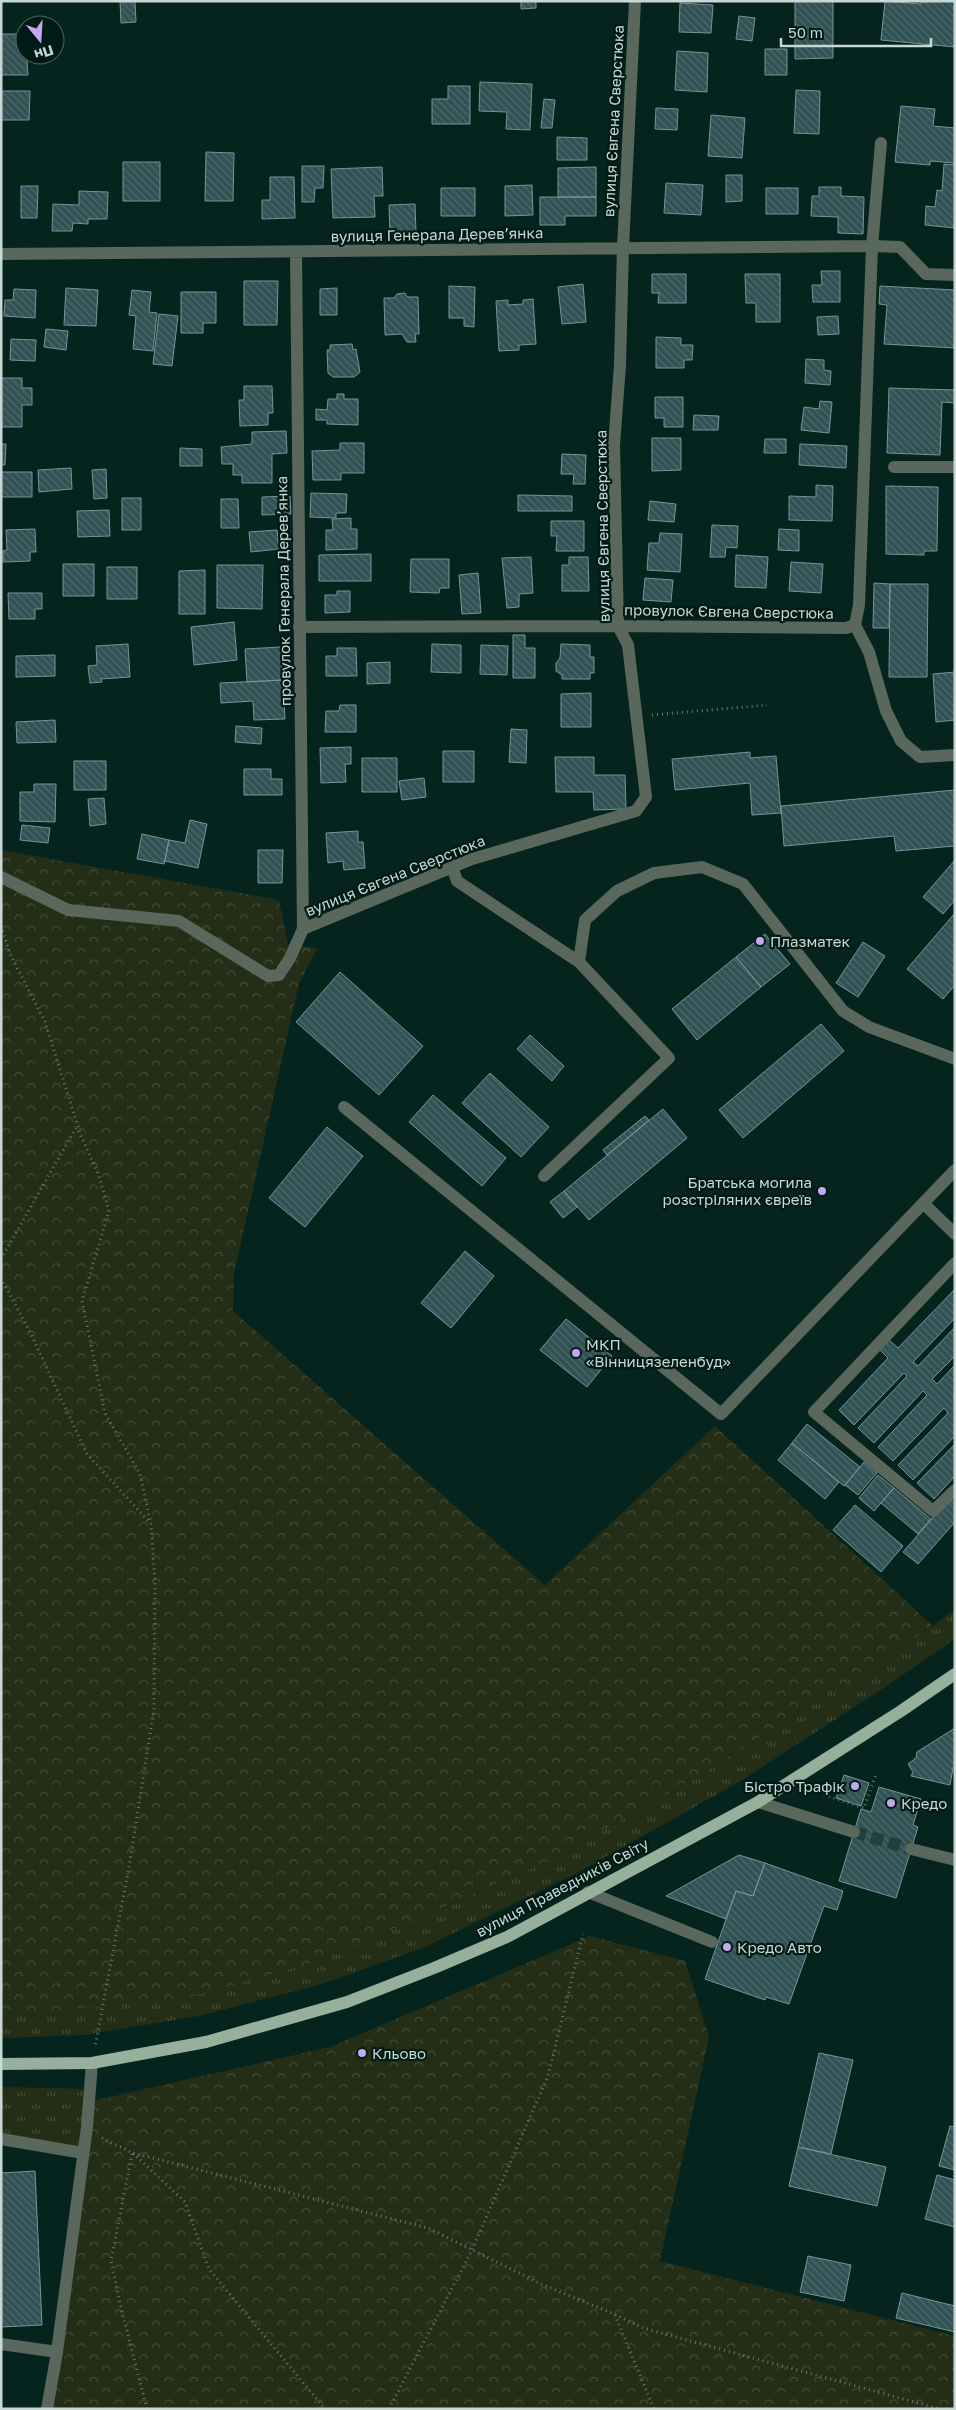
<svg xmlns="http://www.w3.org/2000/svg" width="956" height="2410" font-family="'Golos Text',sans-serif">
  <defs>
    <pattern id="grass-tufts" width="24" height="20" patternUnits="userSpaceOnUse" patternTransform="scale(1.25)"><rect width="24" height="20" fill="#242e16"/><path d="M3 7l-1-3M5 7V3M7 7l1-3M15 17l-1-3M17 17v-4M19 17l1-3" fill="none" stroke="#424c37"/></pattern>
    <pattern id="forest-crowns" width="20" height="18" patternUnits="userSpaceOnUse" patternTransform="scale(1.25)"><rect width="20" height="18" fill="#242e16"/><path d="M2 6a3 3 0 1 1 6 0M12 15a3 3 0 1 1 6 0" fill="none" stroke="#424c37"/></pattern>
    <pattern id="building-back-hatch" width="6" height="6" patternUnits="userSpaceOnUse" patternTransform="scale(1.25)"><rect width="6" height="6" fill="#315154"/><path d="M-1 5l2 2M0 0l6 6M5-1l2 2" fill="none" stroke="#4d696c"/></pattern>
  </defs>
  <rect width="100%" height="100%" fill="#05241e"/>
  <path fill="url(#grass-tufts)" d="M 955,1609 L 955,1639 L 885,1687 L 739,1782 L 575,1874 L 425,1947 L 322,1984 L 199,2016 L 85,2035 L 1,2038 L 1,2010 L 24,2014 L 422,1917 L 555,1858 L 710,1769 L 933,1626 Z
    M 1,2087 L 90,2089 L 83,2153 L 1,2139 Z"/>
  <path fill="url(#forest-crowns)" d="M 1,850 L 279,900 L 288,944 L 317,948 L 299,984 L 291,1019 L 234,1274 L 233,1311 L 545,1585 L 715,1426 L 933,1626 L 710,1769 L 555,1858 L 422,1917 L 308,1964 L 186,1998 L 24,2014 L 1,2010 Z
    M 590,1936 L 685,1961 L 709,2037 L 660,2261 L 955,2336 L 955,2409 L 47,2409 L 88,2102 L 330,2047 Z"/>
  <path fill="url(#building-back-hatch)" stroke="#749699" d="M 120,1 L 135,1 L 136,22 L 121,23 Z
    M 521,1 L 536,1 L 536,8 L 521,9 Z
    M 795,1 L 833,1 L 833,58 L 795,59 Z
    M 885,1 L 921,4 L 922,1 L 955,1 L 955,47 L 881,40 Z
    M 680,3 L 713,5 L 711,33 L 679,32 Z
    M 739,16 L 755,18 L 752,41 L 736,39 Z
    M 1,34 L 25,34 L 28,75 L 1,75 Z
    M 765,49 L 787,49 L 787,75 L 765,75 Z
    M 677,51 L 708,53 L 707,92 L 675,90 Z
    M 480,82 L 532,84 L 530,130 L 506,129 L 507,112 L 479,111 Z
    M 448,86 L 470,86 L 470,124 L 432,124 L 432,99 L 448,99 Z
    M 796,90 L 820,91 L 819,134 L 794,133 Z
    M 1,91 L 30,91 L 29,120 L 1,120 Z
    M 544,99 L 555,100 L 552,128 L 541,128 Z
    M 901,106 L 935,109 L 933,126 L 955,128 L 955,163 L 930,161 L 930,165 L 895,162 Z
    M 656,108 L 678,109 L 677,130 L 655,129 Z
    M 711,115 L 745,118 L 742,158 L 708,156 Z
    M 557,137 L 587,138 L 587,160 L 557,160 Z
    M 206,152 L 234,153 L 233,201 L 205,201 Z
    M 123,162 L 160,162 L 160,201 L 123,201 Z
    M 944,164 L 955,165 L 955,228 L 925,225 L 926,206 L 935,207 L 937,190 L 942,191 Z
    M 302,166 L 324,166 L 323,188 L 315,188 L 314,202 L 302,202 Z
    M 382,167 L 383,196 L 374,196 L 375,217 L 333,218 L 331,169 Z
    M 596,167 L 596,197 L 558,197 L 558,168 Z
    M 726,175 L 742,175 L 742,201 L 726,202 Z
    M 270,177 L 294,177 L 295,218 L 262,219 L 262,200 L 270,200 Z
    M 666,183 L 703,185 L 701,215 L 664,213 Z
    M 532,185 L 533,215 L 505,216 L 505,186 Z
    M 21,186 L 38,186 L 37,218 L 21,218 Z
    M 819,187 L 841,187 L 841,196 L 864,197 L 863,234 L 838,233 L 838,217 L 811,216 L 812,196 L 819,196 Z
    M 441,188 L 475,188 L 475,216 L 441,216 Z
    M 766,188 L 798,188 L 798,214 L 766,214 Z
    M 79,191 L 108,192 L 107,219 L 88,219 L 88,224 L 73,223 L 72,231 L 52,231 L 53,204 L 79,205 Z
    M 540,197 L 596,197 L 596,216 L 565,216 L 565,225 L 540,225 Z
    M 415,204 L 416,233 L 390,234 L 389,205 Z
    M 821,271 L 840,271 L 840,302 L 813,302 L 812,285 L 822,285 Z
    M 652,274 L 686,274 L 686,303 L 658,303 L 659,293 L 652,293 Z
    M 745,274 L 780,274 L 780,322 L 756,322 L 756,303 L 746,303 Z
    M 244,281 L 278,281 L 277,325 L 244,325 Z
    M 583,284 L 586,322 L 562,324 L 558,287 Z
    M 449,286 L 475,287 L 474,327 L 464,326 L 464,318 L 449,318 Z
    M 880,286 L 955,290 L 955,348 L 884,344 L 887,305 L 879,304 Z
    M 66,288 L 98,290 L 96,326 L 64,325 Z
    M 337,288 L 337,315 L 320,315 L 320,289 Z
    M 14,289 L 36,290 L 35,318 L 4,316 L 5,300 L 13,300 Z
    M 132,290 L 151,292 L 149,312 L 157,313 L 153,351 L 133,349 L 136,316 L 129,315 Z
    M 181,292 L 216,292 L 216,323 L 203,323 L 203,333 L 181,333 Z
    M 405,293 L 407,297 L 418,297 L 419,334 L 415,334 L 416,342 L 407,342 L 402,334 L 385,335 L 384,298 L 394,298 L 397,294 Z
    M 533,299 L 536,344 L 519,345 L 519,350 L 499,351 L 496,301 L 508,300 L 508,305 L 523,304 L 523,300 Z
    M 159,314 L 178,316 L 172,366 L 153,364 Z
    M 838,316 L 839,334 L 818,335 L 817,317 Z
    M 46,329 L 68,331 L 66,350 L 44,347 Z
    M 656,337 L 681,338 L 681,345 L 693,345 L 692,360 L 684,360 L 684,368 L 656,368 Z
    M 11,339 L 36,340 L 35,361 L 10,360 Z
    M 352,344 L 353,350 L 356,349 L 360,372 L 354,377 L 333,377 L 328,373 L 327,350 L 330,350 L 330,345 Z
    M 806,359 L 824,360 L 824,370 L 831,371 L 830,385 L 805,383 Z
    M 1,378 L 22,378 L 22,388 L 32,388 L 32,405 L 22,405 L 22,427 L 1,427 Z
    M 244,386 L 272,386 L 273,413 L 268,413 L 268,425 L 240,426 L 239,400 L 244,400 Z
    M 889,388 L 955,390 L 955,403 L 942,402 L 940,455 L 887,453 Z
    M 337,394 L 344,394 L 344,399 L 358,399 L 358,425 L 327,424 L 327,420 L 316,420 L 316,409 L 327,410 L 328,399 L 337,399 Z
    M 655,397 L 683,397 L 683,427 L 664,427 L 664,418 L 655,418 Z
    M 820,401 L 832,402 L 829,433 L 801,430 L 804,407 L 819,409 Z
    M 694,415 L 719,416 L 718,430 L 693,430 Z
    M 286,431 L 287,453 L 272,454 L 272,483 L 242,483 L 242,475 L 233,475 L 233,464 L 222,464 L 221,447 L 252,444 L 252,432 Z
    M 652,438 L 681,438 L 681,470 L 652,471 Z
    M 765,439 L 786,439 L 786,453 L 764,453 Z
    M 340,443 L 364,443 L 364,473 L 341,473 L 341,480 L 313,480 L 312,451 L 340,450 Z
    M 1,444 L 6,444 L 5,465 L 1,465 Z
    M 800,444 L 847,446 L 846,468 L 799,465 Z
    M 180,448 L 202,449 L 202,466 L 180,466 Z
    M 562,454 L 586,455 L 585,484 L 573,484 L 574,474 L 561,474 Z
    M 71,468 L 72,489 L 39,492 L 38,470 Z
    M 106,469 L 107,498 L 94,499 L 92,470 Z
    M 1,472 L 32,472 L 32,497 L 1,497 Z
    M 816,485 L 833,486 L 832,521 L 789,520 L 789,496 L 816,497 Z
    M 886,486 L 938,487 L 937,551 L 924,551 L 924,555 L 886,554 Z
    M 311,493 L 347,494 L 346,513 L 336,513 L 336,518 L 310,517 Z
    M 518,495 L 572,496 L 572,511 L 518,511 Z
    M 290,496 L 291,514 L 262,515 L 262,497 Z
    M 122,498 L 141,498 L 141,530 L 122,530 Z
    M 221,499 L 238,499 L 239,528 L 221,528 Z
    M 650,501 L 676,504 L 674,522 L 648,520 Z
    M 109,510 L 110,536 L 78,537 L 77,511 Z
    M 351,518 L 351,529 L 357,529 L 357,549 L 326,550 L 326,530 L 333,530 L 332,519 Z
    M 551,521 L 584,521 L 584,551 L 556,551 L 557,536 L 551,536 Z
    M 712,525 L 738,526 L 737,548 L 726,547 L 725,557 L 710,557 Z
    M 35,529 L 36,552 L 30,552 L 30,561 L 3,562 L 3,551 L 7,550 L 6,530 Z
    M 779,529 L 799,530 L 799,551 L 778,550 Z
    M 277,530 L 279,549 L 251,552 L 249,532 Z
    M 660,533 L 682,534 L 680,572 L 647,570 L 649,543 L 659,543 Z
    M 371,554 L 371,581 L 319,581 L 319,555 Z
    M 736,555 L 768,557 L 766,588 L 735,587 Z
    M 531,557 L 533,593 L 519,594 L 519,607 L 507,608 L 502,558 Z
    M 569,557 L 588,557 L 589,591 L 562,591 L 562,565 L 569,565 Z
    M 411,559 L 449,559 L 449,588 L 440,588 L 439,593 L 410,592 Z
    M 791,562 L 823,564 L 821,593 L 789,591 Z
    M 63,564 L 94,564 L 94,596 L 63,596 Z
    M 217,565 L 263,565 L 262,609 L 217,608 Z
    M 107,567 L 137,567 L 137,599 L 107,599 Z
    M 205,570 L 205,614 L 179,614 L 179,571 Z
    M 478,573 L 481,613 L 462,614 L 459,575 Z
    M 645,578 L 673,580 L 671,602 L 643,600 Z
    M 874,583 L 890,584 L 889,628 L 873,628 Z
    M 890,584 L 928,584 L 927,677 L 889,677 Z
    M 337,591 L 350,591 L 350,612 L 325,613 L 325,595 L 337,595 Z
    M 8,593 L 42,593 L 42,609 L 35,609 L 35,619 L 9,619 Z
    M 234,622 L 237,660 L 194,665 L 191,627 Z
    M 513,635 L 525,635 L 525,648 L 535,648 L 535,678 L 513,678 Z
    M 128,644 L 130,677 L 101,679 L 102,682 L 90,683 L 88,666 L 97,665 L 96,646 Z
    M 432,644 L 461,645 L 461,673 L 431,672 Z
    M 561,644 L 590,645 L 590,657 L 594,657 L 594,673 L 590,673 L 590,679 L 562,679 L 562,675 L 556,671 L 556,663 L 560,658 Z
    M 481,645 L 508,646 L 507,675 L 480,674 Z
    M 281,647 L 283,680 L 247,682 L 245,649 Z
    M 337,648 L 356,648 L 357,676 L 326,676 L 326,656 L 337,656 Z
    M 55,655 L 55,676 L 16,677 L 16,656 Z
    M 390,662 L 390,683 L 367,684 L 367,663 Z
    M 955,672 L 955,720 L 936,722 L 933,674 Z
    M 283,680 L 285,719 L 254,720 L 253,701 L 221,703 L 220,683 Z
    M 591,693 L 591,727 L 561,727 L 561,694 Z
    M 340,705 L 356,705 L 356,732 L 325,732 L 326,711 L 339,711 Z
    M 55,720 L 56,742 L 17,743 L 16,722 Z
    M 236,726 L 262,728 L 261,744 L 235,742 Z
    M 511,729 L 527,730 L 526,763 L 509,762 Z
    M 351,747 L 351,764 L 345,764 L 346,782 L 321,783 L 320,748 Z
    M 443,751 L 474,751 L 474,782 L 443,782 Z
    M 750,752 L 750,758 L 776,756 L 781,813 L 752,815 L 750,783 L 675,790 L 672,759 Z
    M 555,757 L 594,757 L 594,775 L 625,775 L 626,809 L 594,810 L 593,792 L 556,792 Z
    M 362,758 L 397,758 L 397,792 L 362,792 Z
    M 74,761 L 106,761 L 106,790 L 74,790 Z
    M 244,769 L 271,769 L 271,779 L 282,779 L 282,795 L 244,795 Z
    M 424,778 L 426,797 L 402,800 L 399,781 Z
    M 34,784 L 56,784 L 55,822 L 20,821 L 20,792 L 34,792 Z
    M 955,790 L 955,846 L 896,851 L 894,836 L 784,846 L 781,806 Z
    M 104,798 L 106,824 L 90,826 L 88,799 Z
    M 190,820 L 207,824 L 198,868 L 165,861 L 169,840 L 185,843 Z
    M 22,825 L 50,828 L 48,843 L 20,840 Z
    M 358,831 L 358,842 L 363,842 L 365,868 L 344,870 L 343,861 L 328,863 L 326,833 Z
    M 142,834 L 169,840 L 164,864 L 137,859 Z
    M 258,850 L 283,850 L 282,883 L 258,883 Z
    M 955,860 L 955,900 L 943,914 L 923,897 Z
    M 955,913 L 955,985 L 943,999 L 907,969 Z
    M 765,934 L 790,964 L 761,987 L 736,957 Z
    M 863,942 L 885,956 L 858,997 L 836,983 Z
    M 736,957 L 761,987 L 697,1040 L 672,1009 Z
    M 340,972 L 423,1046 L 379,1095 L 296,1022 Z
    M 821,1024 L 844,1051 L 743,1138 L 719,1110 Z
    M 530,1035 L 564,1066 L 552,1081 L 517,1049 Z
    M 490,1073 L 549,1127 L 521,1157 L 462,1103 Z
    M 433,1095 L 506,1158 L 482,1186 L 409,1122 Z
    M 663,1109 L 687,1138 L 589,1220 L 564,1191 Z
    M 645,1116 L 649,1120 L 607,1155 L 603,1150 Z
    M 327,1127 L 363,1156 L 305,1227 L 269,1198 Z
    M 564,1191 L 577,1207 L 563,1218 L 550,1202 Z
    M 465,1251 L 494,1276 L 451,1328 L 421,1303 Z
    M 955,1289 L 955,1318 L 913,1362 L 918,1366 L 955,1327 L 955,1356 L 932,1379 L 937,1384 L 955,1365 L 955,1396 L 953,1398 L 955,1400 L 955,1436 L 913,1480 L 898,1465 L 948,1413 L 944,1408 L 893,1461 L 878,1447 L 927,1395 L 923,1391 L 874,1443 L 858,1428 L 907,1376 L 904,1373 L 854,1425 L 839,1410 L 888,1358 L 879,1349 L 888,1339 L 898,1348 Z
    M 566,1319 L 612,1356 L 587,1387 L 540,1350 Z
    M 807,1424 L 860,1467 L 844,1486 L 792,1443 Z
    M 792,1443 L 839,1482 L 825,1499 L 778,1460 Z
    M 955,1444 L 955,1476 L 934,1499 L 917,1483 Z
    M 864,1462 L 877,1473 L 858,1495 L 845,1485 Z
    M 878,1475 L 894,1488 L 874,1511 L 859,1498 Z
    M 894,1488 L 931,1519 L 918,1534 L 881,1503 Z
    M 949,1499 L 955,1504 L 955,1522 L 918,1564 L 903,1552 Z
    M 855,1505 L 903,1546 L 881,1572 L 833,1530 Z
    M 955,1728 L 955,1767 L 953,1768 L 950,1785 L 911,1776 L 913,1772 L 908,1764 L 916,1758 L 917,1752 Z
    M 844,1775 L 869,1783 L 861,1806 L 836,1798 Z
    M 879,1787 L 921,1799 L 913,1825 L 918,1827 L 896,1898 L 839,1881 L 861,1809 L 871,1812 Z
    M 739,1855 L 765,1863 L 753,1896 L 736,1891 L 726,1919 L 666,1896 Z
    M 765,1863 L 843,1891 L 837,1910 L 824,1906 L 789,2004 L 766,1997 L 765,2000 L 705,1979 L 736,1891 L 753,1896 Z
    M 819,2053 L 853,2060 L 831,2154 L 798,2147 Z
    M 950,2126 L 955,2127 L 955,2170 L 939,2166 Z
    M 798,2147 L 886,2167 L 877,2206 L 789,2186 Z
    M 35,2171 L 42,2325 L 1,2327 L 1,2173 Z
    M 937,2175 L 955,2180 L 955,2227 L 925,2219 Z
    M 808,2256 L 851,2265 L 844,2301 L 800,2292 Z
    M 902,2293 L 955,2306 L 955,2332 L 896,2318 Z"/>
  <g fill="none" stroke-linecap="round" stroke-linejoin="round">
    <path stroke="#223f39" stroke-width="12" stroke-dasharray="12 6" stroke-linecap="butt" d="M 854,1832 L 911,1849"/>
    <path stroke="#627a75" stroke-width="3" stroke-dasharray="1 4" stroke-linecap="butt" d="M 652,715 L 767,705
      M 1,926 L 10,954 L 45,1022 L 81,1136 L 98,1173 L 109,1211 L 82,1301 L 105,1413 L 140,1474 L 151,1524 L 155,1582 L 154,1709 L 129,1867 L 95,2047
      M 1,1259 L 77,1126
      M 1,1278 L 30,1332 L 87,1454 L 150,1523
      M 824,1795 L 864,1808 L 876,1774
      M 102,2138 L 133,2153 L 428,2228 L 541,2284 L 614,2314 L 643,2328 L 940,2409
      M 133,2153 L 185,2202 L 209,2269 L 325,2409
      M 132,2154 L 111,2261 L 122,2312 L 147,2409
      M 615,2315 L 654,2409
      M 389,2409 L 472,2250 L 548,2076 L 583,1934"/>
    <path stroke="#5a675d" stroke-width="12" d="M 1,254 L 872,246 L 900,247 L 926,274 L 955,275
      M 894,467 L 955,467
      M 855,625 L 869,652 L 886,711 L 901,741 L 920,757 L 955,755
      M 299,627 L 618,626 L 846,628 L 855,625 L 859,605 L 872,246 L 881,143
      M 452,867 L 457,881 L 579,962 L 669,1058 L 544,1176
      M 1,877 L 68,910 L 179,921 L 268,976 L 279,975 L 290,958 L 303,929 L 296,253
      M 303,929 L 472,859 L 636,811 L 646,797 L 628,645 L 618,626 L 614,445 L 620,365 L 623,247 L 635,1
      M 579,962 L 585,920 L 617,891 L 654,873 L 702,867 L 743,884 L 843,1011 L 869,1027 L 955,1059
      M 344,1107 L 721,1414 L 955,1170
      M 923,1203 L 955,1234
      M 955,1263 L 814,1412 L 933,1511 L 955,1490
      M 758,1802 L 854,1832
      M 911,1849 L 955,1860
      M 588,1892 L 712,1942
      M 1,2139 L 83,2153
      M 1,2344 L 57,2352 L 87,2127 L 92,2063
      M 47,2409 L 57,2352"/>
    <path stroke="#96b09c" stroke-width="12" d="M 1,2064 L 92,2063 L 206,2042 L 347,2002 L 434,1968 L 507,1937 L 758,1802 L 901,1711 L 955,1674"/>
  </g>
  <g fill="#c4a7f1" stroke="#001b15" stroke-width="2">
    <circle cx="760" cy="941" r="5"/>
    <circle cx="822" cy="1191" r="5"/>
    <circle cx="576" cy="1353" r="5"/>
    <circle cx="855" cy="1786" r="5"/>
    <circle cx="891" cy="1803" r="5"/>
    <circle cx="727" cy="1947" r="5"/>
    <circle cx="362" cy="2053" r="5"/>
  </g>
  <g text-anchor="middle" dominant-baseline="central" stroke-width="4.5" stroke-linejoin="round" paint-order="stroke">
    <g font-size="15" fill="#c8d8d4" stroke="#001b15">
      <text transform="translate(613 121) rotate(-87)">вулиця Євгена Сверстюка</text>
      <text transform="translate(437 234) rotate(-1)">вулиця Генерала Деревʼянка</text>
      <text transform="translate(602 526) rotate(-91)">вулиця Євгена Сверстюка</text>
      <text transform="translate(283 591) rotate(-91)">провулок Генерала Деревʼянка</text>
      <text transform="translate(729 611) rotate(1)">провулок Євгена Сверстюка</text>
      <text transform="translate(395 875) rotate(-22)">вулиця Євгена Сверстюка</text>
      <text transform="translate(562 1887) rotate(-28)">вулиця Праведників Світу</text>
    </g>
    <g font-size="15" fill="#c8d8d4" stroke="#001b15" text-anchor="start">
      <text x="770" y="941">Плазматек</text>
      <text x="812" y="1182" text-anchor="end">Братська могила<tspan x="812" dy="17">розстріляних євреїв</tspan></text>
      <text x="586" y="1344">МКП<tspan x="586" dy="17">«Вінницязеленбуд»</tspan></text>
      <text x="845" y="1786" text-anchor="end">Бістро Трафік</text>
      <text x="901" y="1803">Кредо</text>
      <text x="737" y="1947">Кредо Авто</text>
      <text x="372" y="2053">Кльово</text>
    </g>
  </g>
  <rect width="956" height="2410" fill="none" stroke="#c8d8d4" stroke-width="5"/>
  <g transform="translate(40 40) rotate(162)"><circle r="24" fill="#001b15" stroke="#506761"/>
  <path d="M0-4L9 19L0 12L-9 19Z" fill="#c4a7f1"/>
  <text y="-8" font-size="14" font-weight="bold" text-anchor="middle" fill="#c8d8d4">Пн</text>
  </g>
  <path d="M781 38v8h150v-8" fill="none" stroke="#c8d8d4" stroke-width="2.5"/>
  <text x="788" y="38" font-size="15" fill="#c8d8d4" stroke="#001b15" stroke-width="4" paint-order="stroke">50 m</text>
</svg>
